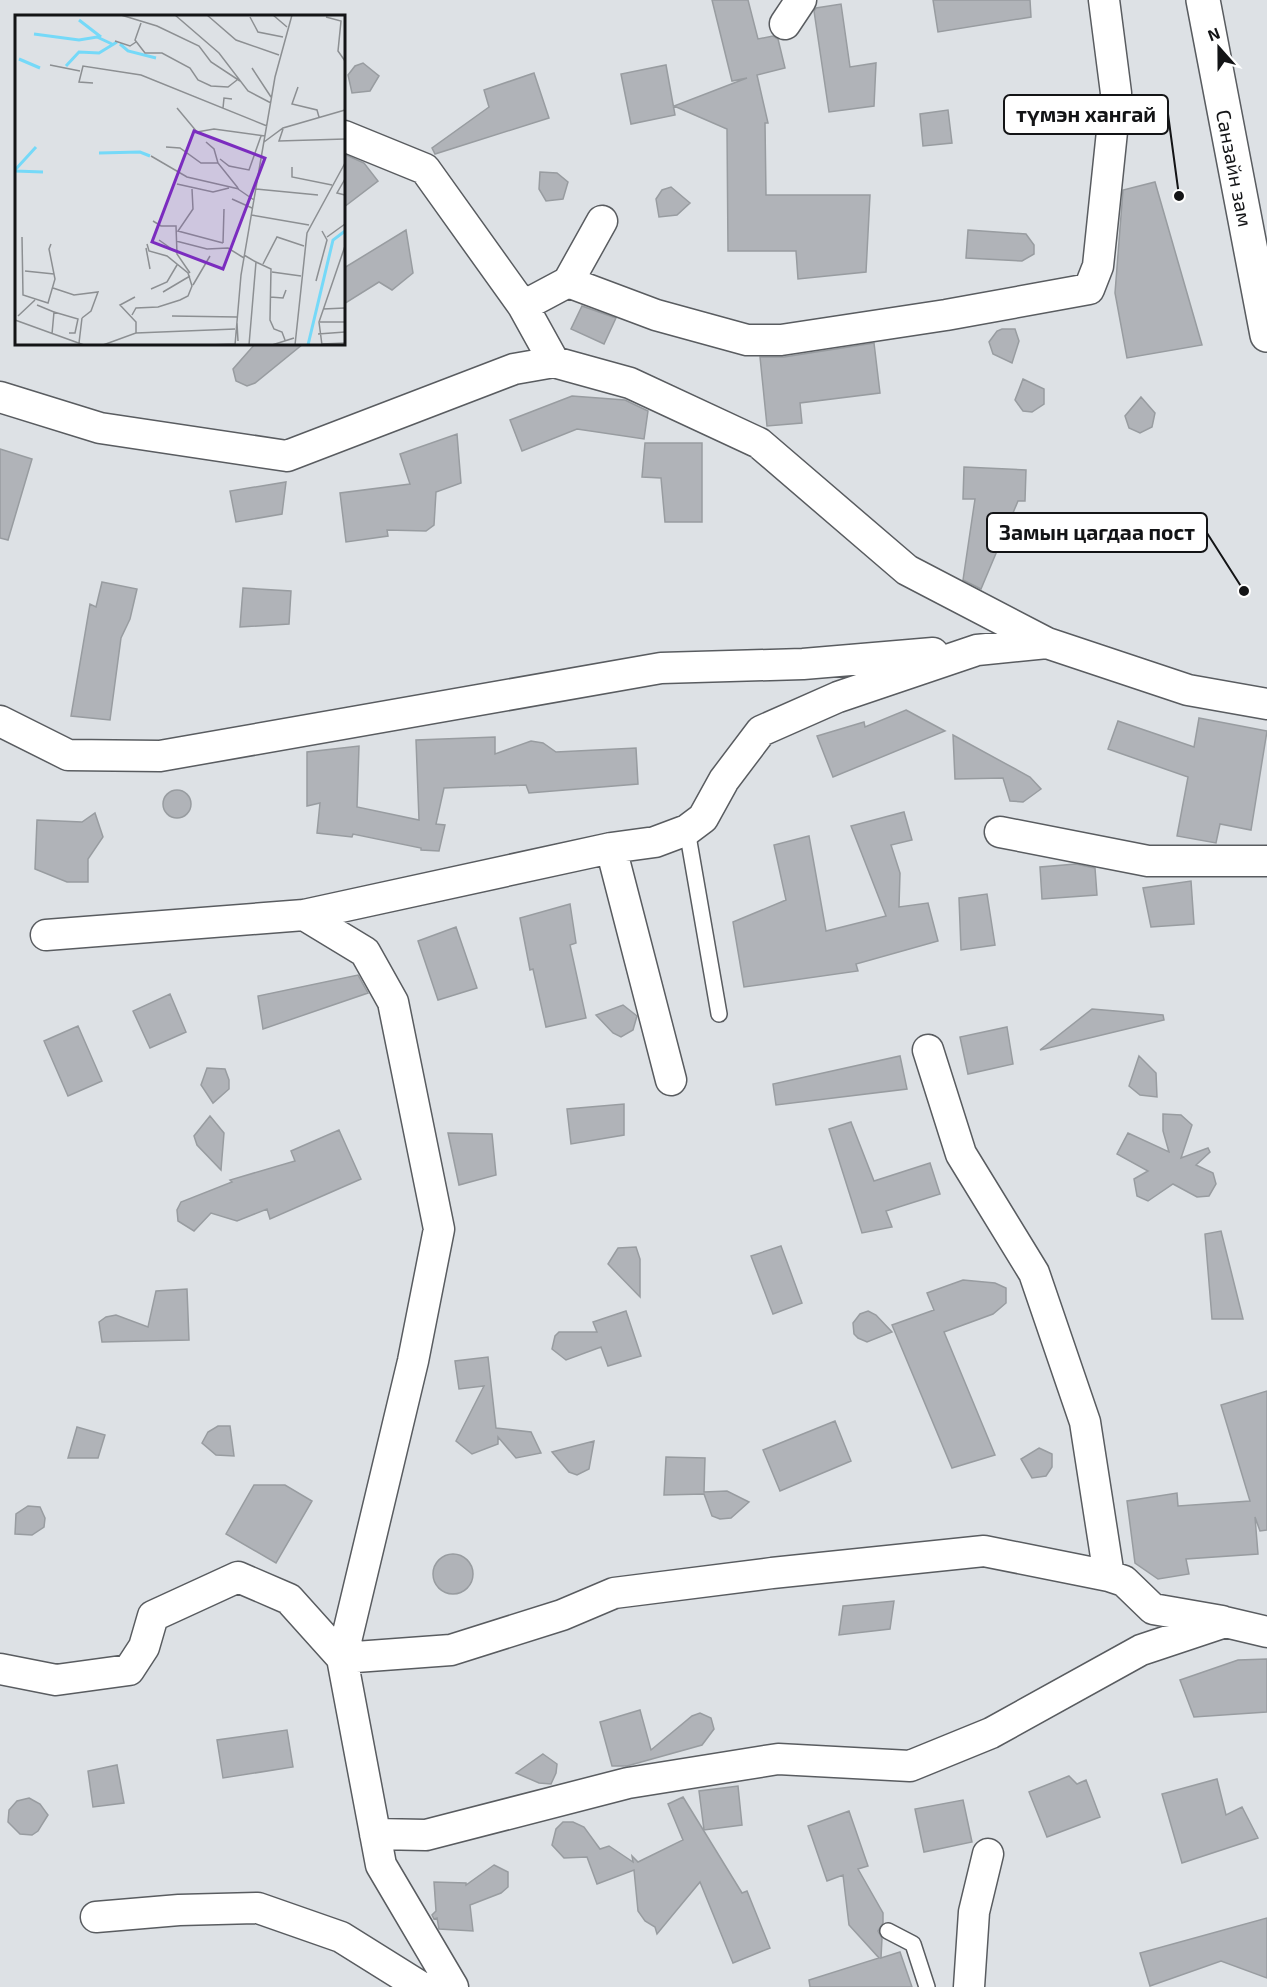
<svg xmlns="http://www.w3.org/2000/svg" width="1267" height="1987" font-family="'Exo 2',sans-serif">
  <rect width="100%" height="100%" fill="#dde1e5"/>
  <path fill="#b0b3b8" stroke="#989ca0" stroke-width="1.5" d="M 712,0 L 748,0 L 758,39 L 773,36 L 778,39 L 785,68 L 757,75 L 768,123 L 765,123 L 766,195 L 870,195 L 866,272 L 798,279 L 796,251 L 728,251 L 727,129 L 674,106 L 747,78 L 732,81 Z
    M 933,0 L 1030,0 L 1031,17 L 938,32 Z
    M 841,4 L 850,67 L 876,63 L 874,106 L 829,112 L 814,11 L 816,8 Z
    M 363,63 L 379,76 L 370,91 L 352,93 L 348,75 L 355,66 Z
    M 666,65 L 675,115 L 631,124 L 621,74 Z
    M 534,73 L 549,118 L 435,154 L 432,148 L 489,107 L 484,90 Z
    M 948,110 L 952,143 L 923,146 L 920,114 Z
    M 344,154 L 364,163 L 378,181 L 344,207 Z
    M 540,172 L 557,173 L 568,182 L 563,199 L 546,201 L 539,189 Z
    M 1155,182 L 1202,345 L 1127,358 L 1115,293 L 1123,190 Z
    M 671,187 L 690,203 L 677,215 L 659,217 L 656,199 L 662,190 Z
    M 406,230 L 413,273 L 392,290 L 379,282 L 344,304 L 344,268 Z
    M 968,230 L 1026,234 L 1034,245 L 1034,254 L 1022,261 L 966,258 Z
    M 582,306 L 616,318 L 604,344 L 571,329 Z
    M 1002,329 L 1015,329 L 1019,341 L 1012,363 L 993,354 L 989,342 L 997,331 Z
    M 874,343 L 880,393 L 800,403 L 802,423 L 767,426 L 760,357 L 784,357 Z
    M 255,344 L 303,344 L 255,383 L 247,386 L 236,381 L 233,369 Z
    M 1023,379 L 1044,389 L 1044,404 L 1032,412 L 1023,411 L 1015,400 Z
    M 572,396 L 625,400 L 648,411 L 644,439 L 577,429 L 522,451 L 510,420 Z
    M 1141,397 L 1155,413 L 1152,427 L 1140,433 L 1129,428 L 1125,416 Z
    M 457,434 L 461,483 L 436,492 L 434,525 L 426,531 L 387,530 L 388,536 L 346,542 L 340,493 L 410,484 L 400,454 Z
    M 645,443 L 702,443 L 702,522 L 665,522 L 661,478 L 642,477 Z
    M 0,449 L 32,459 L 8,540 L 0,538 Z
    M 964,467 L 1026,470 L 1025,501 L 1018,501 L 981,589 L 963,580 L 975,499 L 963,499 Z
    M 286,482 L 282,514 L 236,522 L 230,491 Z
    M 102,582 L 137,589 L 130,619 L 121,638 L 110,720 L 71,716 L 90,604 L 96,607 Z
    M 243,588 L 291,591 L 289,624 L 240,627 Z
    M 906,710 L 945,731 L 833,777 L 817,736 L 864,722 L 865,727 Z
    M 1199,718 L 1267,731 L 1251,830 L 1220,824 L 1216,843 L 1177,836 L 1188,777 L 1108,749 L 1118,721 L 1194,747 Z
    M 953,735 L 1030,777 L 1041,789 L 1023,802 L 1010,801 L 1003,778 L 955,779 Z
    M 495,737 L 495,754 L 531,741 L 543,743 L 556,752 L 636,748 L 638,784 L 529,793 L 526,785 L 444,788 L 436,824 L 445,825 L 439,851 L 421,850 L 421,848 L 353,834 L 352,837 L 317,833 L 320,803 L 307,806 L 307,752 L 359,746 L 357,807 L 419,820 L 416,740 Z
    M163 804a14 14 0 1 1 28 0a14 14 0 1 1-28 0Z
    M 904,812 L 912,840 L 891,845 L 900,873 L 899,907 L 928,903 L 938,941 L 856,964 L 858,971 L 744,987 L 733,922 L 786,900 L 774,845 L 809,836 L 826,931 L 886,916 L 851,826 Z
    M 95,813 L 103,837 L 88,859 L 88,882 L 67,882 L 35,869 L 37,820 L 82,822 Z
    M 1076,864 L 1095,868 L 1097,895 L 1042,899 L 1040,867 Z
    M 1191,881 L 1194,924 L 1151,927 L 1143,888 Z
    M 987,894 L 995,945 L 961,950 L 959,898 Z
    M 570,904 L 576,943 L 570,945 L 586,1018 L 546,1027 L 533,969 L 530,970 L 520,918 Z
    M 456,927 L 477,988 L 438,1000 L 418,941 Z
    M 358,975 L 368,993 L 263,1029 L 258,996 Z
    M 170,994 L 186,1032 L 150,1048 L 133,1011 Z
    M 623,1005 L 637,1016 L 633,1030 L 621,1037 L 613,1033 L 596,1015 Z
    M 1092,1009 L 1163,1015 L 1164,1020 L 1040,1050 Z
    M 78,1026 L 102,1081 L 68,1096 L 44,1041 Z
    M 1007,1027 L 1013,1064 L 968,1074 L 960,1037 Z
    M 900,1056 L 907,1089 L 776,1105 L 773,1084 Z
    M 1139,1056 L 1156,1073 L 1157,1097 L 1140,1095 L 1129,1086 Z
    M 207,1068 L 225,1069 L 229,1080 L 229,1089 L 213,1103 L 201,1085 Z
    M 624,1104 L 624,1135 L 571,1144 L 567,1109 Z
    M 1163,1114 L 1181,1115 L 1192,1125 L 1181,1158 L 1208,1148 L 1210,1152 L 1196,1165 L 1213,1173 L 1216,1184 L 1209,1196 L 1197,1197 L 1173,1184 L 1148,1201 L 1137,1196 L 1134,1179 L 1148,1171 L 1117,1154 L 1128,1133 L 1169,1152 L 1163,1131 Z
    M 210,1116 L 224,1133 L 221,1170 L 197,1145 L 194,1136 Z
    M 851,1122 L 874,1181 L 930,1163 L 940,1194 L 886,1211 L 892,1227 L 862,1233 L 829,1129 Z
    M 339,1130 L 361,1179 L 270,1219 L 267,1209 L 237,1221 L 211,1213 L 194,1231 L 178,1221 L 177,1210 L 181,1202 L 232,1182 L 230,1180 L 295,1161 L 291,1151 Z
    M 448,1133 L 492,1134 L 496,1175 L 459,1185 Z
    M 1221,1231 L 1243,1319 L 1212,1319 L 1205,1234 Z
    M 781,1246 L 802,1303 L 773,1314 L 751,1256 Z
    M 636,1247 L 640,1259 L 640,1297 L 608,1264 L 618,1248 Z
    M 963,1280 L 995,1283 L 1006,1288 L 1006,1303 L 993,1314 L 944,1332 L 995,1455 L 952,1468 L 892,1325 L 934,1310 L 927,1293 Z
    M 187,1289 L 189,1340 L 102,1342 L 99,1322 L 106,1317 L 116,1315 L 148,1327 L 156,1291 Z
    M 626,1311 L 641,1356 L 608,1366 L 601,1347 L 566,1360 L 552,1349 L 555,1336 L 559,1332 L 597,1332 L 593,1322 Z
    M 868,1311 L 876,1315 L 892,1332 L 867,1342 L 858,1338 L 854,1334 L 853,1323 L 860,1314 Z
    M 488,1357 L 496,1428 L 531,1432 L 541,1453 L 516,1458 L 498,1437 L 498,1444 L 472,1454 L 456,1441 L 484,1386 L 459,1389 L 455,1361 Z
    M 1267,1391 L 1267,1530 L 1260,1531 L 1255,1517 L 1258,1554 L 1186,1559 L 1189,1574 L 1158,1579 L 1135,1563 L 1127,1501 L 1177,1493 L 1178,1506 L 1250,1501 L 1221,1405 Z
    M 835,1421 L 851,1461 L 780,1491 L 763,1450 Z
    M 218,1426 L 230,1426 L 234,1456 L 216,1455 L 202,1443 L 208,1432 Z
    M 77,1427 L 105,1435 L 98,1458 L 68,1458 Z
    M 594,1441 L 589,1469 L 577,1475 L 569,1472 L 552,1452 Z
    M 1039,1448 L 1052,1454 L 1052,1467 L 1046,1476 L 1032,1478 L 1021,1459 Z
    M 666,1457 L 705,1458 L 704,1492 L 727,1491 L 749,1502 L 731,1518 L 720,1519 L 712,1516 L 704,1494 L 664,1495 Z
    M 254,1485 L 285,1485 L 312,1501 L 276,1563 L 226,1534 Z
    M 28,1506 L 40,1507 L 45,1518 L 44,1527 L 32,1535 L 15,1534 L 16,1514 Z
    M433 1574a20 20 0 1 1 40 0a20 20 0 1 1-40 0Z
    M 894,1601 L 890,1629 L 839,1635 L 843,1606 Z
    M 1267,1659 L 1267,1712 L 1194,1717 L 1180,1680 L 1238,1660 Z
    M 640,1710 L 651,1750 L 692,1716 L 700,1713 L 711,1718 L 714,1729 L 702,1745 L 627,1766 L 612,1766 L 600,1722 Z
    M 287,1730 L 293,1767 L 223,1778 L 217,1740 Z
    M 543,1754 L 557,1764 L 556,1773 L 551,1784 L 539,1783 L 516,1773 Z
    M 117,1765 L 124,1803 L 93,1807 L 88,1771 Z
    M 1069,1776 L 1077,1784 L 1086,1780 L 1100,1817 L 1047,1837 L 1029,1792 Z
    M 1217,1779 L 1226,1815 L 1242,1807 L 1258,1838 L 1182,1863 L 1162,1794 Z
    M 738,1786 L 742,1825 L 704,1830 L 699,1791 Z
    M 683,1797 L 742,1893 L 747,1891 L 770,1948 L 733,1963 L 700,1882 L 657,1934 L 655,1927 L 645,1921 L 638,1911 L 634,1870 L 597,1884 L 587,1857 L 564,1858 L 552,1845 L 556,1829 L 563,1822 L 573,1822 L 584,1827 L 600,1849 L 609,1846 L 633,1862 L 632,1856 L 638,1862 L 683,1840 L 668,1804 Z
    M 29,1798 L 40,1804 L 48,1815 L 38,1831 L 32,1835 L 20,1834 L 8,1822 L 9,1810 L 17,1801 Z
    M 963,1800 L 972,1842 L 924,1852 L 915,1809 Z
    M 849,1811 L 868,1866 L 858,1869 L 883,1913 L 883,1923 L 878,1931 L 882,1938 L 881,1958 L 900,1952 L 912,1987 L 810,1987 L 809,1980 L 879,1958 L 849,1925 L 843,1875 L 827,1881 L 808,1826 Z
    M 494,1865 L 508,1872 L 508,1887 L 501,1893 L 470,1905 L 473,1931 L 439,1929 L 437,1918 L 434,1919 L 432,1915 L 436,1911 L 434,1882 L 466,1883 L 466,1885 Z
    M 1267,1918 L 1267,1978 L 1221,1961 L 1150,1986 L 1140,1953 Z"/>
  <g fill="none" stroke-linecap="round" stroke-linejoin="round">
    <defs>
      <path id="lane" d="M 687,830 L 719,1014
        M 888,1931 L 913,1944 L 927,1987"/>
      <path id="street" d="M 785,24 L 801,0
        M 344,136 L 425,169 L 523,306 L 554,362
        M 568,282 L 656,315 L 747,340 L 781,340 L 946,315 L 1089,289 L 1098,266 L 1116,93 L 1104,0
        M 523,306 L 568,282 L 602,221
        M 0,397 L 100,428 L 287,456 L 514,369 L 554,362 L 630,383 L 759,443 L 907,570 L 1047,643
        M 0,721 L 68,755 L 160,756 L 661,668 L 803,664 L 933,653
        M 1000,832 L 1148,861 L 1267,861
        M 611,848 L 671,1080
        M 304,915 L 365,952 L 393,1002 L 439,1229 L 413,1361 L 342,1658 L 451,1650 L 562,1615 L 614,1593 L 772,1573 L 984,1551 L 1109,1576
        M 46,935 L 304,915 L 611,848 L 655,842 L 687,830 L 703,818 L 724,780 L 761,731 L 838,697 L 977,650 L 1047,643 L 1188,690 L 1267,704
        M 928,1050 L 961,1154 L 1034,1273 L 1085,1422 L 1109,1576 L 1124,1581 L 1153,1609 L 1222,1621
        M 0,1669 L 56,1680 L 129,1670 L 144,1647 L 153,1616 L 238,1577 L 289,1599 L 342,1658 L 381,1865 L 453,1987
        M 375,1834 L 426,1835 L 628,1783 L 778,1759 L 910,1766 L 991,1733 L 1141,1650 L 1225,1622 L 1267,1632
        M 96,1917 L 179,1910 L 258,1908 L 341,1937 L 421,1987
        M 969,1987 L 974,1912 L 988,1854"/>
      <path id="secondary" d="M 1203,0 L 1267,335"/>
    </defs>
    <use href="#lane" stroke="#595c60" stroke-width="18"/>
    <use href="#street" stroke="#595c60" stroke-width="33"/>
    <use href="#secondary" stroke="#595c60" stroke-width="36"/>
    <use href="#lane" stroke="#fff" stroke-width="15"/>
    <use href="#street" stroke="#fff" stroke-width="30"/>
    <use href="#secondary" stroke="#fff" stroke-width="33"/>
  </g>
  <g text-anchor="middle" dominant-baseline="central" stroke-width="5" stroke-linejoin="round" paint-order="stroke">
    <g font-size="20" fill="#131416" stroke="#fff">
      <text transform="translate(1235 168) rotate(79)">Санзайн зам</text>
    </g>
  </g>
  <g transform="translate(15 15)">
    <rect width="330" height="330" fill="#dde1e5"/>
    <path fill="none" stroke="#75d9f8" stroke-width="3" d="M 64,5 L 86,22M 19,19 L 64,25 L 82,22 L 97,29M 105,29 L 113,36 L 141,43M 4,44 L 25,53M 51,51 L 64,37 L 84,38 L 102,27M 84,138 L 125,137 L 135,141M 0,155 L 21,132M 0,156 L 28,157M 293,330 L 318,225 L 330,216"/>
    <path fill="none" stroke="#8c8f92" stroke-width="1.5" d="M 106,0 L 142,11 L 184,31 L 196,47 L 225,66M 160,0 L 204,38 L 233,76 L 256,88M 192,0 L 221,25 L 264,40M 258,0 L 272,12M 235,2 L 243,17 L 268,22M 311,2 L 326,6 L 323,36 L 330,46M 126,8 L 120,25 L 130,38 L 147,38 L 175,53 L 183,65 L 196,71 L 213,72 L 222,65M 100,26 L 115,31 L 121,27M 35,50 L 65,56M 237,53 L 256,82M 78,68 L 64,67 L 68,51 L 126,60 L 252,111M 283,72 L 277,89 L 302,95 L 304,102M 162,93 L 182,117 L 199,114 L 250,121M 208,93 L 209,83 L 217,84M 268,114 L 264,126 L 330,124M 191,127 L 199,134 L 203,148M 249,127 L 268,113 L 330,95M 151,132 L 165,133 L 186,148 L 203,148 L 223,173M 136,141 L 172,162 L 224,174M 205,144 L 214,151 L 234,155 L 246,121M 277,152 L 277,162 L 317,170M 330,164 L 322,178 L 330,180M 162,169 L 198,177 L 214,173M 177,174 L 178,194 L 163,216 L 208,228M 223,174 L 239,185M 241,174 L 303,180M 217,184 L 237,193M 236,200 L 294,210M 138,206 L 146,211 L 161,211 L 162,239 L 175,258M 7,222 L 8,280 L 33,288 L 40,264 L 34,234 L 36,229M 312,222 L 330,209M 144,225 L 161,237M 161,226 L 192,234 L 213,233 L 229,243M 208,228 L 209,194M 131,233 L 135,254M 229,240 L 241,247 L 234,330M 241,247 L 256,254 L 255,305 L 259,314 L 267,317 L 270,325M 248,249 L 262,222 L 289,231M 10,256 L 39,259M 257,257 L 286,261M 301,266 L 312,225 L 307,216M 178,270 L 195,241M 38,273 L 59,280 L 83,277 L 76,296 L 67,303M 136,274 L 152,267 L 162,250M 148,277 L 175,261M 255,282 L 268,283 L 271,275M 22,290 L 39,297 L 37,319M 308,294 L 330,293M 39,297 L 63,304 L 60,318 L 54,318M 117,300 L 121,293 L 143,292 L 165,285 L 173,281 L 177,271 L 173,258 L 152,241 L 134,236 L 132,229M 3,301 L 20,285M 157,301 L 222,302M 0,305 L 69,330M 305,307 L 330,307M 222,308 L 223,326M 121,318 L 220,314M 303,319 L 330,317M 64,328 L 67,303M 307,329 L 330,328M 88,330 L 121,318 L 121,307 L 105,290 L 120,282M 194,330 L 220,329M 220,330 L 226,260 L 260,62 L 277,0M 257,330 L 279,323M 280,330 L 292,218 L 330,148M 307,330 L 304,307 L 330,231"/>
    <path fill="#7b2cbf" fill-opacity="0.15" stroke="#7b2cbf" stroke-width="3" d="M 179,116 L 250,143 L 208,254 L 137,227 Z"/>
    <rect width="330" height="330" fill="none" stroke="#131416" stroke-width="3"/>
  </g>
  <path fill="none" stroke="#131416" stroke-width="2" d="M1179 196L1168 114M1244 591L1207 533"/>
  <g fill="#131416" stroke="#fff" stroke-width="2">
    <circle cx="1179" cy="196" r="6"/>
    <circle cx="1244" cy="591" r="6"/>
  </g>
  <g fill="#fff" stroke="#131416" stroke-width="2">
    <rect x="1004" y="95" width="164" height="39" rx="6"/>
    <rect x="987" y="513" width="220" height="39" rx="6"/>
  </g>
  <g font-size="21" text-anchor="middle" font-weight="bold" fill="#131416">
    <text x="1086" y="122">түмэн хангай</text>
    <text x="1097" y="540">Замын цагдаа пост</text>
  </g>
  <g transform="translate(1219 48) rotate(339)" stroke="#ffffff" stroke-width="4.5" paint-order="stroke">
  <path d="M0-4.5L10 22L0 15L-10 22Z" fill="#131416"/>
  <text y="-9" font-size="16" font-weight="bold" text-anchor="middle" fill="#131416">N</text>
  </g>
</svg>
